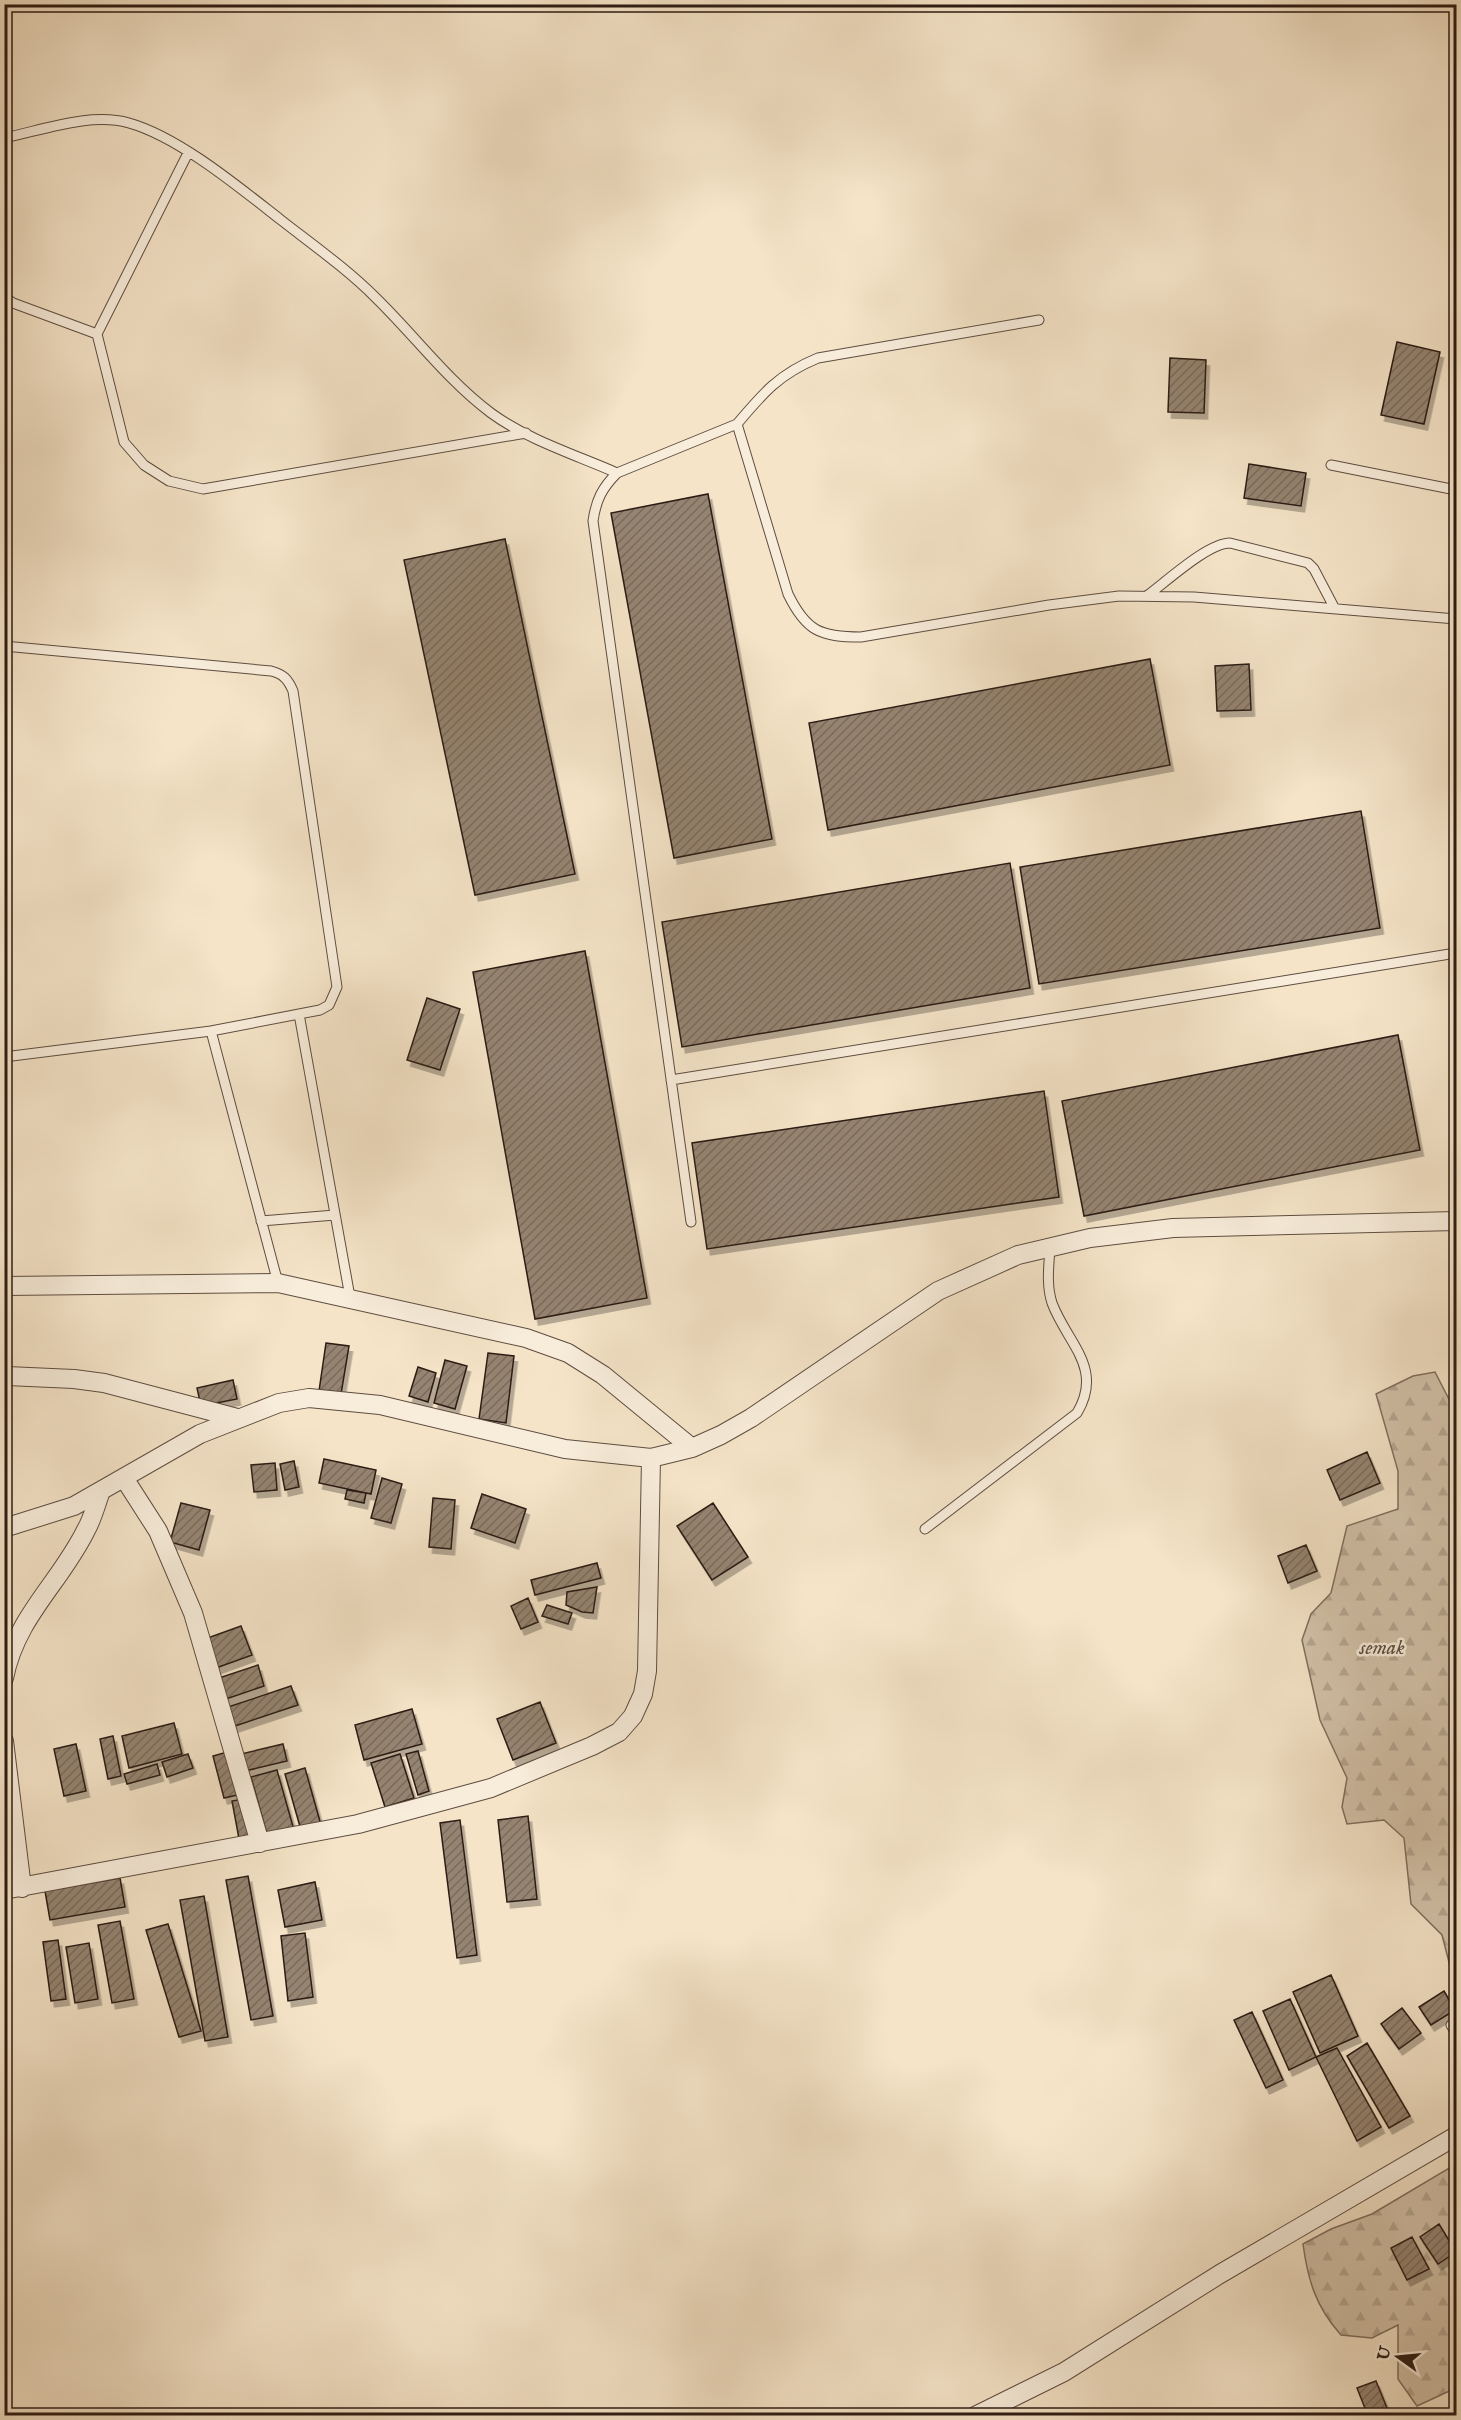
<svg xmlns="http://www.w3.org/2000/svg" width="1461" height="2420" font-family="'IM FELL English',serif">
  <defs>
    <pattern id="forest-firs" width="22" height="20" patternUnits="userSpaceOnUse" patternTransform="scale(1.5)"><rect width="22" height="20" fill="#d3c2a9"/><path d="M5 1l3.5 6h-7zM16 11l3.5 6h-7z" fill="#b5a691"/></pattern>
    <pattern id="building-hatch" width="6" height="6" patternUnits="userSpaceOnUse" patternTransform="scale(1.5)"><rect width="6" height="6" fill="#958471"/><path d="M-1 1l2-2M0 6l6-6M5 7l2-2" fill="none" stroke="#7a6b5c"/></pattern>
    <filter id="shadow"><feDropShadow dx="3.5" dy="6" stdDeviation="0" flood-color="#0004"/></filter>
  </defs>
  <rect width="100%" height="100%" fill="#f5e4c8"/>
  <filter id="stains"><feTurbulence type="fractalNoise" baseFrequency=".00333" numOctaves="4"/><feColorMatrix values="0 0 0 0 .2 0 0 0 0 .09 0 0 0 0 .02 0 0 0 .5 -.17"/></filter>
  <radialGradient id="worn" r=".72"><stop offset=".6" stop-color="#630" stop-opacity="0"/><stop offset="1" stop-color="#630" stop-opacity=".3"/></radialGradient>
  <path fill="url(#forest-firs)" stroke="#806e5e" stroke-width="1.5" d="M 1435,1372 L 1456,1413 L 1456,1977 L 1451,1970 L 1442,1935 L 1411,1904 L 1404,1838 L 1384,1820 L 1347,1824 L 1342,1807 L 1347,1778 L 1320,1720 L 1302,1640 L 1311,1614 L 1331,1593 L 1347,1526 L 1398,1509 L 1398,1471 L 1376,1394 L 1413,1376 Z
    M 1456,2164 L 1456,2388 L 1417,2406 L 1398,2379 L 1398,2325 L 1372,2338 L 1341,2335 C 1316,2307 1308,2281 1303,2244 L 1331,2229 L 1372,2214 Z"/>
  <path fill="url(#building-hatch)" stroke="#2c1b13" stroke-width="1.5" filter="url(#shadow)" d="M 1397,342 L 1440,352 L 1424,424 L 1381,415 Z
    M 1170,358 L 1206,360 L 1204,413 L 1168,412 Z
    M 1249,464 L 1306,473 L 1301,506 L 1244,498 Z
    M 708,494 L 772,839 L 674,858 L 611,513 Z
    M 505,539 L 575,874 L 475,895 L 404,560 Z
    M 1150,659 L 1170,765 L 828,830 L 809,723 Z
    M 1249,664 L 1251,710 L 1217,711 L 1215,666 Z
    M 1361,811 L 1380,928 L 1039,984 L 1020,867 Z
    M 1010,863 L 1030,988 L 682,1047 L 662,922 Z
    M 585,951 L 647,1298 L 535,1319 L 473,972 Z
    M 427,998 L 460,1009 L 440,1070 L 407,1060 Z
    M 1398,1035 L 1420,1150 L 1084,1216 L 1062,1101 Z
    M 1044,1091 L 1059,1197 L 707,1249 L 692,1143 Z
    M 326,1343 L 349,1346 L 341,1394 L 319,1391 Z
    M 488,1353 L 514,1356 L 506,1423 L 479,1419 Z
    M 445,1360 L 467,1366 L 455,1409 L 434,1403 Z
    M 418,1367 L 436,1373 L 428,1402 L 409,1396 Z
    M 233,1380 L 237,1399 L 201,1406 L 197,1388 Z
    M 1367,1452 L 1380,1483 L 1340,1500 L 1327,1470 Z
    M 324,1459 L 376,1470 L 371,1494 L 319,1483 Z
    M 294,1461 L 299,1487 L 285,1490 L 280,1464 Z
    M 275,1463 L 277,1490 L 254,1492 L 251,1465 Z
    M 382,1478 L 402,1484 L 391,1523 L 371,1518 Z
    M 347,1490 L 366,1493 L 364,1503 L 345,1499 Z
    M 482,1494 L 526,1509 L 515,1543 L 471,1528 Z
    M 433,1498 L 455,1500 L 451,1549 L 429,1547 Z
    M 181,1503 L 210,1510 L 199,1550 L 170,1542 Z
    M 713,1503 L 748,1557 L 712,1580 L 677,1526 Z
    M 1306,1545 L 1317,1571 L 1288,1583 L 1278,1556 Z
    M 597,1563 L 601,1578 L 535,1595 L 531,1580 Z
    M 597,1587 L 593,1613 L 582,1612 L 566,1605 L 567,1592 Z
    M 528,1598 L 538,1622 L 521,1629 L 511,1606 Z
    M 547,1605 L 572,1613 L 568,1624 L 542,1616 Z
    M 241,1626 L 252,1655 L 216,1668 L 205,1639 Z
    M 258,1665 L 264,1686 L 223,1700 L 216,1679 Z
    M 291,1686 L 298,1705 L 232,1727 L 225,1708 Z
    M 540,1702 L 556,1743 L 513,1760 L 497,1719 Z
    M 412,1709 L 422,1744 L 364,1760 L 355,1725 Z
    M 174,1723 L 182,1754 L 129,1768 L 122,1736 Z
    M 113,1736 L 121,1776 L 108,1779 L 100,1739 Z
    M 76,1744 L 86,1791 L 64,1796 L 54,1749 Z
    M 283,1744 L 287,1761 L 245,1771 L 241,1754 Z
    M 231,1751 L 242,1794 L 224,1798 L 213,1756 Z
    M 418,1751 L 429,1791 L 418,1795 L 406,1754 Z
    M 188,1754 L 193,1768 L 167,1777 L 162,1762 Z
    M 400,1754 L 414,1798 L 385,1807 L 371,1763 Z
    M 157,1764 L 160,1775 L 127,1784 L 124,1774 Z
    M 305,1768 L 321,1825 L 301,1830 L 285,1774 Z
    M 277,1770 L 294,1830 L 268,1838 L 251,1777 Z
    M 243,1799 L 252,1841 L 240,1844 L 232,1801 Z
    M 528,1816 L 537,1899 L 507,1902 L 498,1820 Z
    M 460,1820 L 477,1955 L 457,1958 L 440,1823 Z
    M 248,1876 L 273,2016 L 251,2020 L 226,1880 Z
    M 120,1878 L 125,1907 L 50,1920 L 45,1891 Z
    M 315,1882 L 322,1920 L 285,1927 L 278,1890 Z
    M 204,1896 L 228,2037 L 205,2041 L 180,1900 Z
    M 120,1921 L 134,1999 L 112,2003 L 98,1925 Z
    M 168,1924 L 201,2031 L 179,2037 L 146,1930 Z
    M 305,1933 L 313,1997 L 288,2001 L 281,1936 Z
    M 58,1940 L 66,1999 L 51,2001 L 43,1942 Z
    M 89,1943 L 98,1999 L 75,2003 L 66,1947 Z
    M 1331,1975 L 1358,2036 L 1320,2053 L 1293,1992 Z
    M 1444,1991 L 1455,2010 L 1431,2025 L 1419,2007 Z
    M 1290,1999 L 1316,2057 L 1289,2070 L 1263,2011 Z
    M 1402,2008 L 1421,2033 L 1399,2049 L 1381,2024 Z
    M 1252,2012 L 1283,2080 L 1266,2088 L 1234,2020 Z
    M 1367,2043 L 1410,2116 L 1389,2128 L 1347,2056 Z
    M 1337,2048 L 1381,2127 L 1357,2141 L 1316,2057 Z
    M 1439,2224 L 1456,2252 L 1438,2264 L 1420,2237 Z
    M 1412,2237 L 1429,2269 L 1407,2280 L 1391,2248 Z
    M 1376,2381 L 1389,2413 L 1368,2416 L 1357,2388 Z"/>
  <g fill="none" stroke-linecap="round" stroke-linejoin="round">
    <defs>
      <path id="service" d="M 4,138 C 43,130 91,112 129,123 C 179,137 240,188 281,220 C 313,245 347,269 376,298 C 414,335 448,381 491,413 C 528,440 576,455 617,473
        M 4,296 L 13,303 L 97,334 L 124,442 L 144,465 L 169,481 L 203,489 L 526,433
        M 1039,320 L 818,358 C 779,374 763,393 737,424 L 788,594 C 806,631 820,637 861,637 L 1049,605 L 1119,596 L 1194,597 L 1456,619
        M 97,334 L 188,153
        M 1331,465 L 1456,490
        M 1148,595 C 1167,581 1208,543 1230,543 L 1308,563 L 1314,569 L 1335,609
        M 4,646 L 271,671 C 283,674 288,679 293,691 L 337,987 L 329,1005 L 320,1010 L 211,1031
        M 299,1014 L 350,1297
        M 4,1057 L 211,1031 L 278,1283
        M 671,1080 L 1456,953
        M 261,1221 L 335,1215
        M 691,1222 L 593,521 C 596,500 602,488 617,473 L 737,424
        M 925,1529 L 1077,1413 C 1104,1368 1067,1343 1052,1303 C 1046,1284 1049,1266 1050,1247
        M 1451,2025 L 1456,2033"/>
      <path id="minor" d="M 4,1286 L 278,1283 L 526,1338 L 568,1353 L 603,1375 L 692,1448
        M 7,1376 L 74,1379 L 104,1383 L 237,1418
        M 124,1478 L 158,1531 L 193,1613 L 260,1843
        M 4,1528 L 74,1506 L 200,1434 L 279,1403 L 309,1398 L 380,1405 L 565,1449 L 651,1458
        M 4,1678 C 16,1617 60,1583 86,1530 C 93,1518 96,1504 101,1491
        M 4,1741 L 22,1888
        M 4,1890 L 358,1824 L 491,1788 L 592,1746 L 619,1732 L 633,1716 L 643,1694 L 647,1671 L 651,1458 L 692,1448 L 721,1435 L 751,1418 L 938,1291 L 1018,1255 L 1090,1238 L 1173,1228 L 1456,1221
        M 975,2416 L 1064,2372 L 1220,2274 L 1456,2136"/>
    </defs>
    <use href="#service" stroke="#5e4d40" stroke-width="11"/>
    <use href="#minor" stroke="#5e4d40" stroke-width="20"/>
    <use href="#service" stroke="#f8eddb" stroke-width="9"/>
    <use href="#minor" stroke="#f8eddb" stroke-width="18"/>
  </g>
  <g text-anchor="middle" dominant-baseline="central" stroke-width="5" stroke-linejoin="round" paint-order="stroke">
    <g font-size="21" font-style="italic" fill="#5e4d40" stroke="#f8eddb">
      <text x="1382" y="1648">semak</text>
    </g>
  </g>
  <rect width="1461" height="2420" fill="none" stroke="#f5e4c8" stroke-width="24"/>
  <rect x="6" y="6" width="1449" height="2408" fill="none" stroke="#2c1b13" stroke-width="3"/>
  <rect x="12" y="12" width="1437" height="2396" fill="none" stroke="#2c1b13" stroke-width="1.5"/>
  <g transform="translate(1398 2357) rotate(285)" stroke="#f8eddb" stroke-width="4.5" paint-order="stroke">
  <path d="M0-4.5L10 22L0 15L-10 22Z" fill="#2c1b13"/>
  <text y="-9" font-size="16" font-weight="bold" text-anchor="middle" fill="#2c1b13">U</text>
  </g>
  <rect width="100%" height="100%" filter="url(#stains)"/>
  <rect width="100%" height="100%" fill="url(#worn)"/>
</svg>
